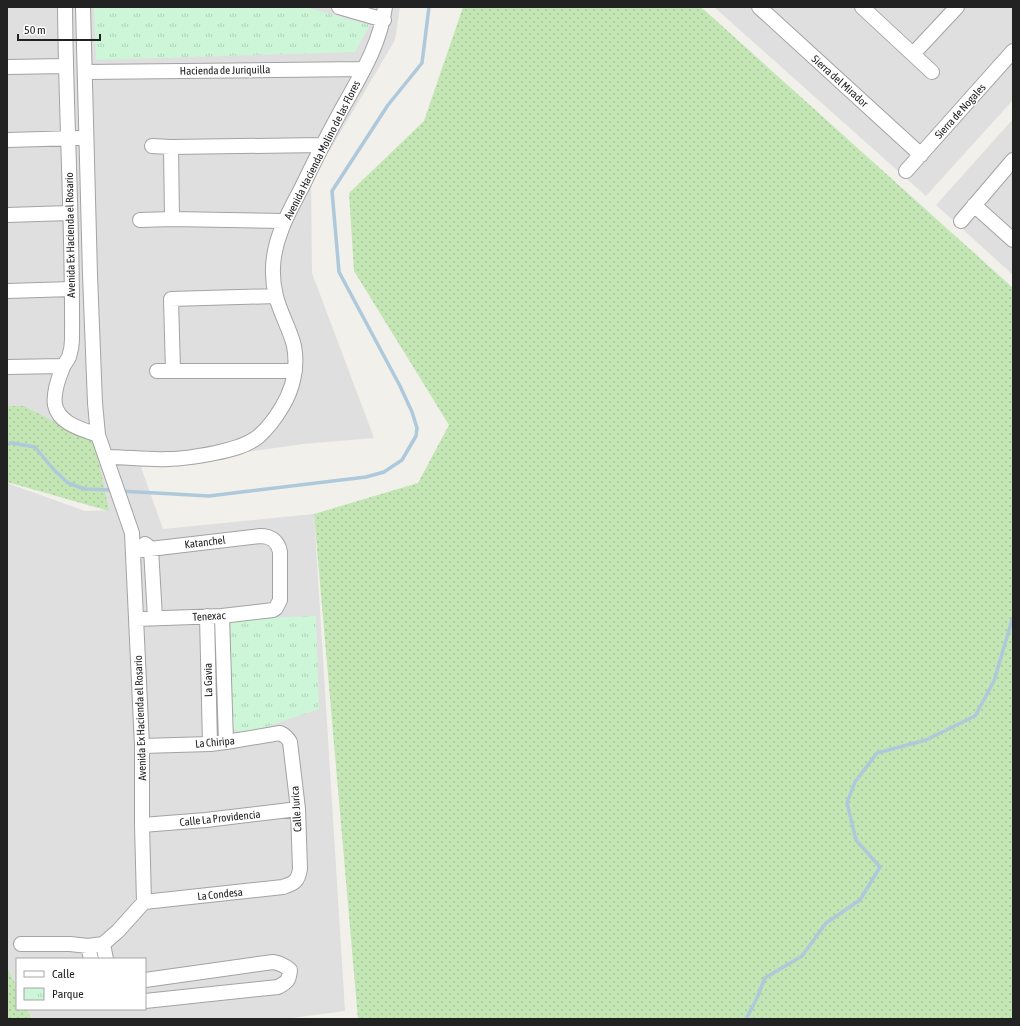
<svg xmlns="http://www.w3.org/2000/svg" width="1020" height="1026" font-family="'Asap Condensed',sans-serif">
  <defs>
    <pattern id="grass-dots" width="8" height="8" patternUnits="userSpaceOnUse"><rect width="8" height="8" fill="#c4e6b5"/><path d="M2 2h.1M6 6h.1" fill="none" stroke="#a8c59b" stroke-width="1.8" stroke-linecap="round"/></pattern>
    <pattern id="park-tufts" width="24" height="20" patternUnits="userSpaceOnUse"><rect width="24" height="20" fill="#ccf6d7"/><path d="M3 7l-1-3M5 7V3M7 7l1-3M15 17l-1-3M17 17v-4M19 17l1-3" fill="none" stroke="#afd3b8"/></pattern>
  </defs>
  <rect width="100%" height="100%" fill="#f1f0ea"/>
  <path fill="#e0dfdf" d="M 7,7 L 400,7 L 395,40 L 311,182 L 312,273 L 374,438 L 303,444 L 141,467 L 163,529 L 314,514 L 345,1011 L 284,1019 L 32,1019 L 27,1009 L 145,1009 L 145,959 L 17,959 L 17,988 L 7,966 L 7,483 L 85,511 L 109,510 L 24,406 L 7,406 Z
    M 714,7 L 1013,7 L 1013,100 L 926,196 Z
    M 1013,119 L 1013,275 L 936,205 Z"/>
  <path fill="url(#grass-dots)" d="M 463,7 L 701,7 L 1013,288 L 1013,1019 L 358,1019 L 314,514 L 418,483 L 449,425 L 354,271 L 349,193 L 424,121 Z
    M 7,406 L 24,406 L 95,443 L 109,511 L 7,482 Z
    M 7,966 L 17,988 L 17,1009 L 27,1009 L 32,1019 L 7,1019 Z"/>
  <path fill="url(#park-tufts)" d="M 94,7 L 305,7 L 370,25 L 355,52 L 96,60 Z
    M 316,616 L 319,709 L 253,731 C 244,732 239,733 231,728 L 229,722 L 231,619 Z"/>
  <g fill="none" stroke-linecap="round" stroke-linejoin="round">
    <path stroke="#aec9db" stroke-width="3.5" d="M 7,444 L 12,443 L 35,447 L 54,470 L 68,483 L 85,489 L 114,490
      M 120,491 L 209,496 L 366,477 L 384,472 L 402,460 L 416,436 L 417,428 L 412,412 L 400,386 L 339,272 L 332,191 L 388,105 L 422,63 L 429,7
      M 746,1019 L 757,998 L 765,978 L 802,956 L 826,923 L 860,900 L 880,867 L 856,840 L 847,803 L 855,782 L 877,753 L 926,740 L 975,716 L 994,681 L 1012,620 L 1013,618"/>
    <defs>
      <path id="minor" d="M 65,7 C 66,118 73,229 72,339 C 72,345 71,351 69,357 C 67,361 64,364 63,367 C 58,379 53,393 55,405 C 59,424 82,429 98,435 L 95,403 L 90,275 L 83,7
        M 339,7 L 384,20
        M 759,7 L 921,155
        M 862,7 L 932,72
        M 913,54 L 957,7
        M 7,67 L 66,66
        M 85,72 L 364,69
        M 7,140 L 78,138
        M 152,146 L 171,147
        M 906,171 L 1013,51
        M 974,205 L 1013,240
        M 7,215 L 70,213
        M 140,220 L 172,219
        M 285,221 L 172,219 L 171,147 L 322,145
        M 961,221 L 1013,160
        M 7,291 L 72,289
        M 276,296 L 171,299 L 173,371 L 295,371
        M 7,367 L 63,366
        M 157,371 L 173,371
        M 98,435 L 132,533 L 142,746 L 142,825 L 144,902
        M 106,457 C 127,457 147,460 168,459 C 184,459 200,456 215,453 C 230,450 247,446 259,436 C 268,428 276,417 282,407 C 293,389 298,367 294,346 C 290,329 280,313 276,296 C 270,273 273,250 282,228 C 287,215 294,202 301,189 C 313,164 325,140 338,116 C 357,81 380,47 385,7
        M 145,544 L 151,549 L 155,618
        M 133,551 L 260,536 C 271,536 278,541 280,552 L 280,600 L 276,608 L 273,610 L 222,616 L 136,619
        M 207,616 L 210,744
        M 222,616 L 226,742
        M 142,746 L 210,744 L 226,742 L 280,733 C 285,735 287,737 290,742 L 298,809 L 300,869 C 298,881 295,883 283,887 L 144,902
        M 142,825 L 206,820 L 298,809
        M 21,944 L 70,944 L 88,946 L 103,944 L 118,931 L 144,902
        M 103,944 L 106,959
        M 88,946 L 91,959
        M 145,980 L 273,962 C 280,963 284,965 290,970 C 289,981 287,982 278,987 L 145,1001"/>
    </defs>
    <use href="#minor" stroke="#a3a3a3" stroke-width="16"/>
    <use href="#minor" stroke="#fff" stroke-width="14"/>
  </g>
  <g text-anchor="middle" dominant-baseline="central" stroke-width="3" stroke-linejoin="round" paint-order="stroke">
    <g font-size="11" fill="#222" stroke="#fff">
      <text transform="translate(225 70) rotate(-1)">Hacienda de Juriquilla</text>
      <text transform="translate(840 81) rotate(42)">Sierra del Mirador</text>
      <text transform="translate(960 111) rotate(-48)">Sierra de Nogales</text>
      <text transform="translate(322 150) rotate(-63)">Avenida Hacienda Molino de las Flores</text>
      <text transform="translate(70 235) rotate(-91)">Avenida Ex Hacienda el Rosario</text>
      <text transform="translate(205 542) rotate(-7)">Katanchel</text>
      <text transform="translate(209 616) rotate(-3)">Tenexac</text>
      <text transform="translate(208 680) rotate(-91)">La Gavia</text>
      <text transform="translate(140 718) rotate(-92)">Avenida Ex Hacienda el Rosario</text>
      <text transform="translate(215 742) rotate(-5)">La Chiripa</text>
      <text transform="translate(296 809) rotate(-94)">Calle Jurica</text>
      <text transform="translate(220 818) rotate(-6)">Calle La Providencia</text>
      <text transform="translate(220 894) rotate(-6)">La Condesa</text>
    </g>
  </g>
  <rect width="1020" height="1026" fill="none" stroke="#222222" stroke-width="16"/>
  <rect x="16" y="958" width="130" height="52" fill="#ffffff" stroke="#a7a7a7"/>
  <rect x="24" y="971" width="20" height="6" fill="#ffffff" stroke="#a7a7a7"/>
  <text x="52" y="978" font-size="12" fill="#222222">Calle</text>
  <rect x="24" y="988" width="20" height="12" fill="url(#park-tufts)" stroke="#a7a7a7"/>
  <text x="52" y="998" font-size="12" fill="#222222">Parque</text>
  <path d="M18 34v6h82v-6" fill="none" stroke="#222222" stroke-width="2"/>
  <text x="24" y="34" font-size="12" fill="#222222" stroke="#ffffff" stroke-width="3" paint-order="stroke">50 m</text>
</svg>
